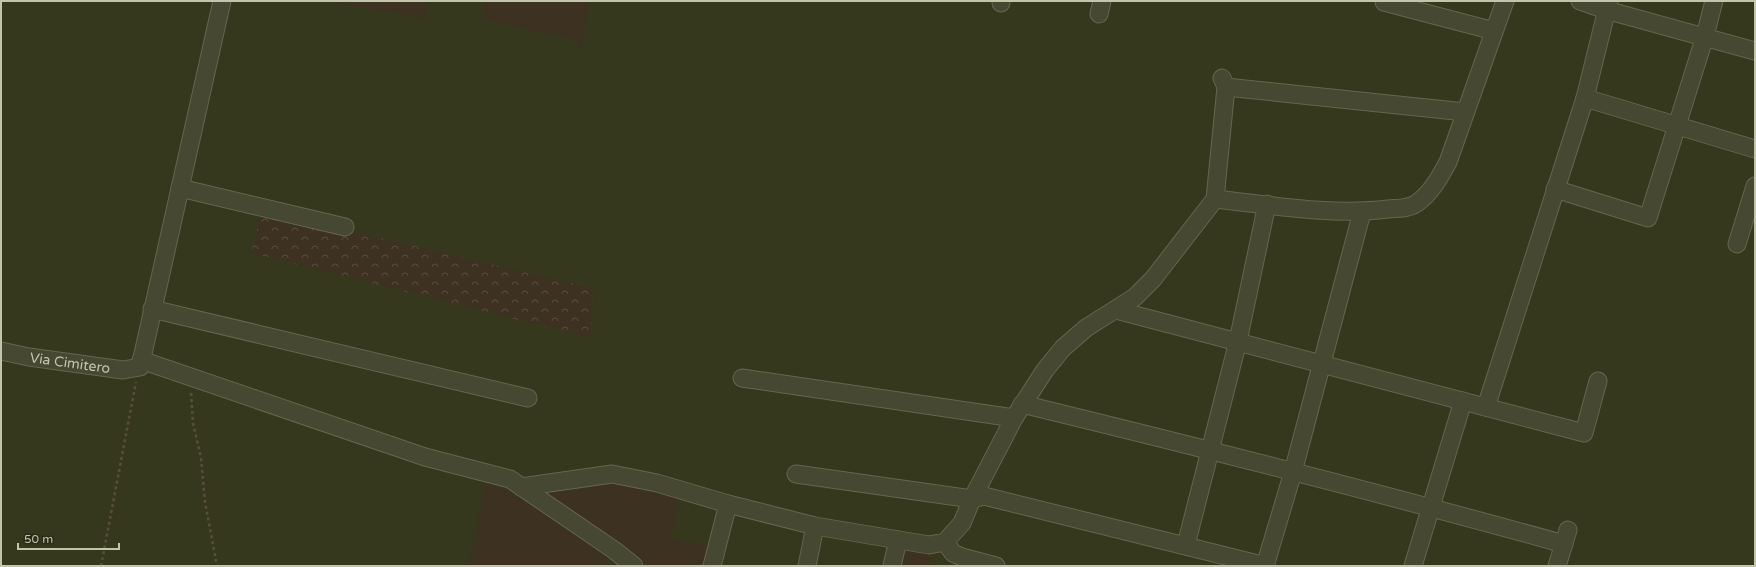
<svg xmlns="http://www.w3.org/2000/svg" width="1756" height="567" font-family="'Varela Round',sans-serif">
  <defs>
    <pattern id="forest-crowns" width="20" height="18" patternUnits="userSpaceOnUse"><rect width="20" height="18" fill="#3d3122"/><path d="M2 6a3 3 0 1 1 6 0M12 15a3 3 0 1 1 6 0" fill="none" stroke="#574d3f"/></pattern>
  </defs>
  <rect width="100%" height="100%" fill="#36381d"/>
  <path fill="#3d3122" d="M 337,1 L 427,1 L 425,18 L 337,3 Z
    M 485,1 L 589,1 L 581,49 L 572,39 L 482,19 Z
    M 603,482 L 618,482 L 680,495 L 671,538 L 710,547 L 705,566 L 646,566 L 621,546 L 546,494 L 547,489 Z
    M 485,483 L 515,491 L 607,556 L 605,566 L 469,566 Z
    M 902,549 L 932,556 L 930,566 L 898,566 Z"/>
  <path fill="url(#forest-crowns)" d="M 262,210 L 593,288 L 590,338 L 251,253 Z"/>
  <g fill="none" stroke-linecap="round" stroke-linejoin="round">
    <defs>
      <g id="minor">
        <path d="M 1580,1 L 1606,10 L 1755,51"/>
        <path d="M 1384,2 L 1494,31"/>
        <path d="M 1001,3 L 1001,1"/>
        <path d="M 1099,14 L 1102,1"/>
        <path d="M 1226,87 L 1465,112"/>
        <path d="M 1585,98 L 1755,149"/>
        <path d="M 180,188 L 345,227"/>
        <path d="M 1555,189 L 1648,218 L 1705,36 L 1714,1"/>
        <path d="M 1215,199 C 1272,205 1330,216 1388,209 C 1397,208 1409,209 1417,203 C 1431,193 1440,177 1448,162 L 1505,1"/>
        <path d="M 1737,244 L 1755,186"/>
        <path d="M 152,309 L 528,398"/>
        <path d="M 1116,310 L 1584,433 L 1598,381"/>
        <path id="s1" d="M 1,351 L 29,357 L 123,370 L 140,367 L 222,1"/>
        <path d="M 141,360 L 425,457 L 510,479 L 614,550 L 634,566"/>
        <path d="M 742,378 L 1014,418"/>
        <path d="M 1022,404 C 1203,448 1384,494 1564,544"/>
        <path d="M 1486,407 L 1585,98 L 1609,1"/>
        <path d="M 796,474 L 972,499 L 984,496 L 1266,566"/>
        <path d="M 521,487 L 612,474 L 657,483 L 728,504 L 815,526 L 929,545 L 945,542 L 962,523 L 972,499 L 1014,418 L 1045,370 L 1063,348 L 1086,328 L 1135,297 L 1153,279 L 1215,199 L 1226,87 L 1222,78"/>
        <path d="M 945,542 L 953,553 L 962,557 L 996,566"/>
        <path d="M 1186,545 L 1238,341 L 1267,204"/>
        <path d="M 712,566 L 728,504"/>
        <path d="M 807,566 L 815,526"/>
        <path d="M 892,566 L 898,540"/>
        <path d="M 1265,566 L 1293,472 L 1362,212"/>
        <path d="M 1413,566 L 1463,401"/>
        <path d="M 1557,566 L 1568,530"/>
      </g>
    </defs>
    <use href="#minor" stroke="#64664f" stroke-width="19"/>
    <path stroke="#584e3f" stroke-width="2.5" stroke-dasharray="3 3" stroke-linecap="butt" d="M 191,393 L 193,423 L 201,458 L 205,502 L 217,566
      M 101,566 L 136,382"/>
    <use href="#minor" stroke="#474831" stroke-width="17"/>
  </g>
  <g text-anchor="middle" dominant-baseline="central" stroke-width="3" stroke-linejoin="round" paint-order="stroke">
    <g font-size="14" fill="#c3c5ab" stroke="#2b2c17">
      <text stroke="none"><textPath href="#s1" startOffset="70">Via Cimitero</textPath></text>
    </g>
  </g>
  <rect width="1756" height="567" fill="none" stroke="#c3c5ab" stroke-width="4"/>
  <path d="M18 543v6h101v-6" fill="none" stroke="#c3c5ab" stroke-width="2"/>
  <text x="24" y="543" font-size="12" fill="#c3c5ab" stroke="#2b2c17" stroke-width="3" paint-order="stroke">50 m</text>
</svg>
